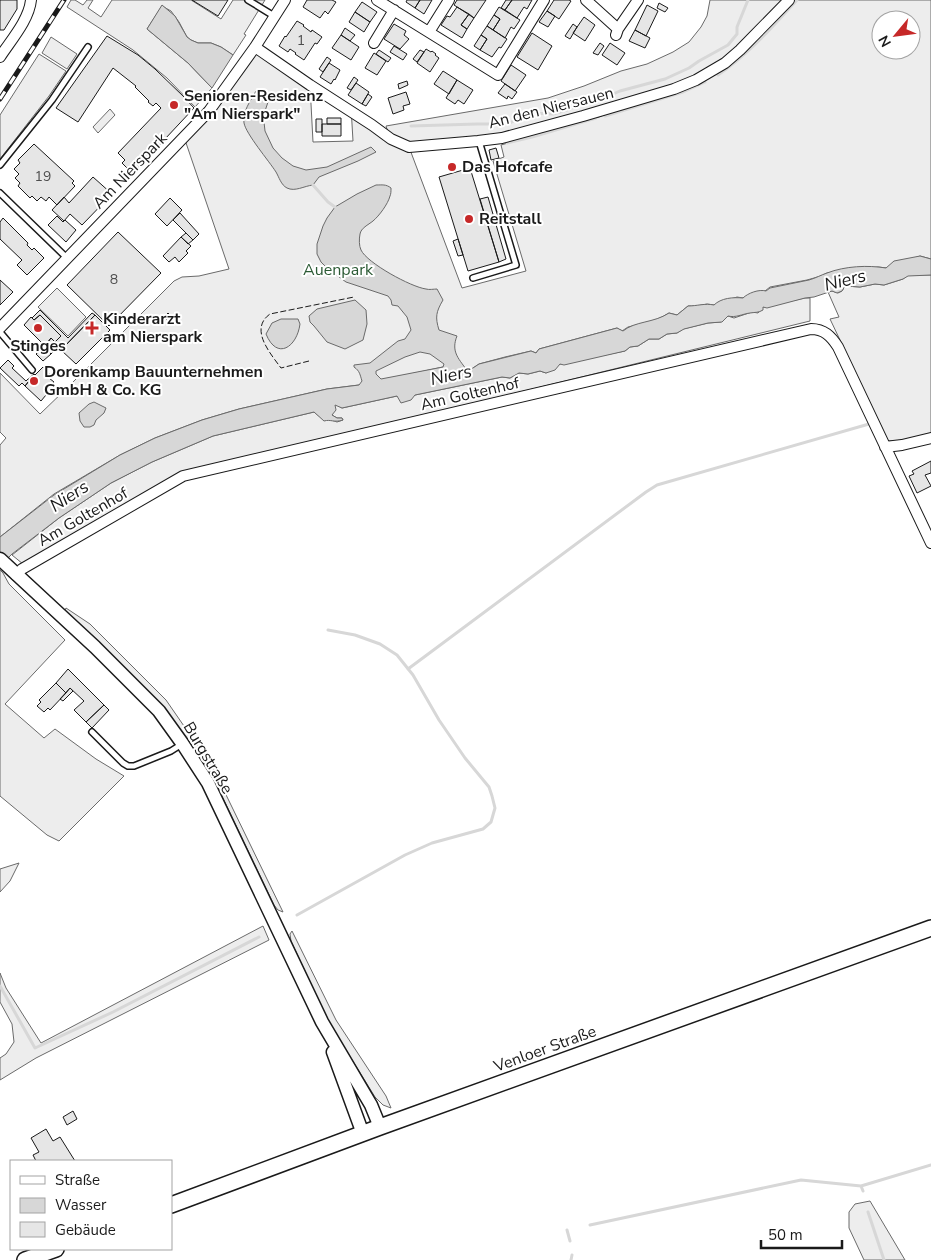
<svg xmlns="http://www.w3.org/2000/svg" width="931" height="1260" font-family="'Nunito Sans',sans-serif">
  <rect width="100%" height="100%" fill="#fff"/>
  <path fill="#ededed" stroke="#6a6a6a" fill-rule="evenodd" d="M 71,0 L 75,0 L 83,5 L 87,0 L 93,0 L 88,8 L 101,17 L 112,0 L 191,0 L 221,19 L 233,0 L 265,0 L 244,34 L 246,35 L 233,55 L 221,47 L 211,43 L 198,43 L 191,40 L 187,37 L 179,22 L 171,11 L 162,6 L 147,29 L 188,63 L 212,88 L 195,107 L 167,78 L 133,50 L 67,7 Z
    M 710,0 L 931,0 L 931,259 L 920,256 L 887,268 L 878,267 L 827,273 L 821,276 L 807,280 L 770,287 L 765,291 L 743,298 L 737,297 L 714,305 L 707,304 L 697,306 L 688,306 L 677,315 L 669,313 L 662,317 L 653,321 L 628,327 L 622,331 L 617,328 L 539,349 L 536,353 L 531,351 L 505,357 L 479,364 L 470,370 L 443,367 L 359,385 L 327,389 L 239,409 L 202,420 L 155,438 L 120,455 L 54,494 L 0,537 L 0,445 L 6,438 L 0,432 L 0,373 L 40,414 L 67,388 L 174,281 L 182,277 L 199,276 L 229,269 L 184,137 L 255,47 L 310,85 L 313,142 L 353,141 L 351,107 L 388,132 L 386,126 L 548,98 L 584,86 L 621,71 L 647,64 L 673,52 L 689,42 L 701,27 L 707,16 ZM 881,20 L 911,20 L 911,50 L 881,50 ZM 687,84 L 596,118 L 501,145 L 504,157 L 493,161 L 526,271 L 462,288 L 409,147 L 502,138 Z
    M 51,37 L 77,54 L 67,69 L 42,53 Z
    M 39,54 L 66,71 L 49,96 L 0,159 L 0,115 Z
    M 110,109 L 115,115 L 98,133 L 93,127 Z
    M 908,275 L 931,275 L 931,434 L 901,441 L 888,441 L 830,319 L 839,317 L 828,292 L 832,291 L 838,293 L 842,291 L 845,286 L 860,287 L 875,284 L 884,285 L 903,279 Z
    M 57,288 L 86,317 L 68,336 L 38,307 Z
    M 805,298 L 810,298 L 810,321 L 463,406 L 181,473 L 23,564 L 12,555 L 59,518 L 111,483 L 152,462 L 213,436 L 314,412 L 324,420 L 328,419 L 337,422 L 343,420 L 342,418 L 337,418 L 332,415 L 335,404 L 342,408 L 397,396 L 415,395 L 502,377 L 510,378 L 519,373 L 528,374 L 540,371 L 546,373 L 560,364 L 625,351 L 630,347 L 638,346 L 649,339 L 659,339 L 667,334 L 677,333 L 683,329 L 708,323 L 721,322 L 728,316 L 734,318 L 752,312 L 758,313 L 763,307 Z
    M 0,570 L 3,573 L 9,584 L 65,640 L 5,704 L 44,738 L 55,729 L 96,759 L 124,776 L 59,841 L 47,835 L 0,796 Z
    M 66,608 L 90,624 L 166,700 L 213,768 L 283,912 L 278,910 L 274,905 L 210,771 L 163,707 L 65,610 Z
    M 19,863 L 10,881 L 0,892 L 0,869 Z
    M 263,926 L 269,940 L 36,1058 L 0,1080 L 0,1058 L 6,1054 L 14,1042 L 12,1024 L 0,1002 L 0,973 L 6,988 L 41,1043 Z
    M 292,931 L 336,1020 L 386,1096 L 391,1108 L 383,1105 L 375,1097 L 328,1021 L 291,941 L 290,934 Z
    M 870,1201 L 905,1260 L 864,1260 L 849,1228 L 849,1212 L 855,1204 Z"/>
  <path fill="#d7d7d7" stroke="#6a6a6a" fill-rule="evenodd" d="M 162,5 L 175,16 L 187,37 L 191,40 L 198,43 L 211,43 L 221,47 L 233,55 L 212,88 L 188,63 L 147,29 Z
    M 261,89 L 268,93 L 270,96 L 265,111 L 264,122 L 265,131 L 273,148 L 282,158 L 293,166 L 306,170 L 327,167 L 371,147 L 376,152 L 358,161 L 319,177 L 313,185 C 304,186 295,192 287,188 C 281,185 279,177 276,172 C 269,161 246,134 244,123 C 242,112 251,100 256,91 Z
    M 376,185 C 382,185 386,184 391,188 C 391,191 391,194 390,196 C 388,204 379,216 373,221 C 368,225 361,228 360,234 C 359,239 359,246 361,250 C 367,263 411,287 426,289 C 429,290 434,289 437,289 L 443,300 C 436,312 435,317 439,330 L 457,336 C 451,351 458,358 466,369 L 470,370 L 479,364 L 531,351 L 536,353 L 539,349 L 617,328 L 623,331 C 635,321 654,323 669,313 L 677,315 L 688,306 C 697,306 705,303 714,305 C 721,298 733,297 743,298 C 748,293 759,289 766,291 L 770,288 C 783,285 796,283 809,280 C 816,278 821,275 827,273 C 845,266 868,265 886,268 L 894,261 L 920,256 L 931,259 L 931,275 L 908,276 L 903,279 L 884,285 L 875,284 L 860,287 L 845,286 L 842,291 L 837,293 L 832,291 L 814,297 L 805,298 L 767,308 L 763,307 L 763,310 C 758,313 756,312 750,313 C 742,314 736,318 728,316 L 722,322 L 708,323 L 684,329 L 677,333 L 667,334 L 659,339 L 649,339 L 638,346 L 630,347 L 625,351 L 564,365 L 560,364 L 555,370 L 546,373 L 540,371 L 528,374 L 519,373 L 510,378 L 502,377 L 415,395 L 411,400 L 401,403 L 397,396 L 342,408 L 335,405 L 336,410 L 332,415 L 337,418 L 342,418 L 343,420 C 334,423 331,419 324,421 L 314,412 L 213,436 L 152,462 L 111,483 L 59,518 L 12,554 L 0,566 L 0,537 L 54,495 L 120,455 L 155,438 L 202,420 L 239,409 L 327,389 L 359,385 L 362,381 C 360,375 360,371 354,367 L 354,365 L 370,363 L 398,341 L 405,339 L 411,330 L 407,317 L 398,306 L 392,305 L 391,300 L 388,296 L 346,282 L 327,268 L 321,262 L 317,254 L 317,244 L 323,226 L 327,218 L 335,207 L 357,194 ZM 420,352 L 430,354 L 444,364 L 443,367 L 381,379 L 376,374 L 376,371 L 405,357 Z
    M 355,300 L 366,310 L 367,324 L 363,340 L 345,349 L 327,342 L 314,326 L 310,322 L 309,316 L 317,309 Z
    M 281,319 L 298,319 L 300,324 C 297,347 277,361 266,334 L 272,323 Z
    M 94,402 L 106,408 L 104,413 L 96,420 L 94,425 L 90,427 L 84,427 L 80,421 L 79,413 L 89,404 Z"/>
  <g fill="none" stroke-linecap="round" stroke-linejoin="round">
    <path stroke="#d7d7d7" stroke-width="3" d="M 718,75 C 748,55 773,26 797,0
      M 605,116 L 683,92 L 705,82
      M 411,126 L 477,124 L 508,124 L 529,113 L 553,114 L 570,109 L 584,101 L 604,98 L 620,91 L 665,79 L 689,68 L 699,61 L 728,45 L 737,34 L 737,27 L 748,0
      M 507,143 L 532,137 L 596,118
      M 313,185 L 328,202 L 335,207
      M 408,669 L 646,492 L 657,485 L 869,424
      M 297,915 L 405,855 L 432,843 L 483,829 L 491,822 L 495,808 L 492,796 L 489,787 L 465,758 L 439,720 L 413,675 L 397,655 L 380,644 L 355,635 L 328,630
      M 0,986 L 35,1048 L 113,1012 L 259,937
      M 861,1186 L 931,1165
      M 868,1212 L 884,1260
      M 590,1225 L 801,1180 L 861,1186 L 863,1191
      M 567,1230 L 570,1241
      M 571,1260 L 572,1255"/>
  </g>
  <path fill="#e6e6e6" stroke="#1a1a1a" d="M 0,0 L 17,0 L 17,9 L 4,30 L 0,30 Z
    M 192,0 L 228,0 L 218,16 Z
    M 307,0 L 332,0 L 336,2 L 328,14 L 325,11 L 320,18 L 303,7 Z
    M 407,0 L 420,0 L 415,8 L 406,2 Z
    M 420,0 L 432,0 L 424,14 L 415,8 Z
    M 457,0 L 486,0 L 474,18 L 454,5 Z
    M 506,0 L 512,0 L 505,10 L 501,8 Z
    M 512,0 L 532,0 L 527,9 L 524,7 L 517,18 L 505,10 Z
    M 554,0 L 569,0 L 571,1 L 559,19 L 547,11 Z
    M 362,2 L 377,12 L 370,22 L 355,12 Z
    M 659,3 L 668,8 L 665,12 L 657,8 Z
    M 647,5 L 658,11 L 646,36 L 635,30 Z
    M 457,7 L 469,14 L 461,25 L 467,29 L 462,38 L 441,25 L 447,16 L 450,17 Z
    M 499,7 L 520,20 L 514,29 L 511,27 L 505,38 L 493,30 L 500,19 L 494,15 Z
    M 547,11 L 555,16 L 548,27 L 539,22 Z
    M 355,12 L 370,22 L 364,32 L 349,22 Z
    M 469,14 L 474,18 L 467,29 L 461,25 Z
    M 494,15 L 500,19 L 493,30 L 487,26 Z
    M 584,17 L 595,25 L 585,41 L 573,33 Z
    M 297,21 L 304,25 L 303,26 L 311,32 L 312,30 L 322,37 L 317,44 L 315,43 L 304,60 L 295,54 L 296,53 L 290,49 L 288,52 L 279,46 L 285,36 L 286,37 Z
    M 394,24 L 406,31 L 404,35 L 409,39 L 400,49 L 384,39 Z
    M 573,24 L 577,27 L 570,39 L 565,36 Z
    M 487,26 L 507,39 L 501,48 L 499,47 L 492,57 L 480,50 L 487,39 L 481,35 Z
    M 345,28 L 355,35 L 350,41 L 341,35 Z
    M 635,30 L 650,38 L 645,48 L 629,41 Z
    M 532,33 L 552,46 L 538,70 L 517,57 Z
    M 341,35 L 359,47 L 351,60 L 332,48 Z
    M 481,35 L 487,39 L 480,50 L 474,46 Z
    M 107,36 L 138,55 L 155,69 L 184,97 L 194,108 L 135,171 L 134,169 L 131,172 L 122,163 L 125,160 L 118,153 L 161,108 L 156,103 L 153,106 L 148,102 L 149,101 L 135,87 L 136,86 L 113,68 L 78,122 L 56,108 Z
    M 600,43 L 604,46 L 598,55 L 593,53 Z
    M 610,43 L 625,53 L 617,65 L 602,55 Z
    M 394,46 L 407,54 L 403,60 L 390,52 Z
    M 426,49 L 431,52 L 432,51 L 436,54 L 435,55 L 439,58 L 430,72 L 417,63 Z
    M 379,50 L 391,58 L 388,62 L 376,54 Z
    M 420,50 L 424,52 L 417,62 L 413,59 Z
    M 374,53 L 386,61 L 377,75 L 365,68 Z
    M 327,57 L 331,60 L 323,72 L 319,69 Z
    M 329,63 L 340,70 L 335,80 L 334,79 L 331,84 L 320,77 Z
    M 511,65 L 526,75 L 515,91 L 501,81 Z
    M 443,71 L 457,80 L 449,94 L 434,84 Z
    M 354,77 L 358,80 L 351,90 L 347,88 Z
    M 457,80 L 473,90 L 464,104 L 458,100 L 455,104 L 446,98 Z
    M 407,81 L 408,85 L 399,89 L 398,84 Z
    M 356,83 L 369,92 L 362,104 L 348,95 Z
    M 505,84 L 517,92 L 512,99 L 508,96 L 507,99 L 498,93 Z
    M 406,92 L 410,104 L 403,106 L 404,110 L 393,114 L 388,98 Z
    M 368,94 L 372,97 L 366,106 L 362,104 Z
    M 327,118 L 341,118 L 341,124 L 327,124 Z
    M 316,119 L 322,119 L 322,132 L 316,132 Z
    M 322,124 L 341,124 L 341,136 L 322,136 Z
    M 34,144 L 74,181 L 72,183 L 75,186 L 57,205 L 49,197 L 46,201 L 41,197 L 37,201 L 32,196 L 30,198 L 18,186 L 20,183 L 15,178 L 19,174 L 14,169 L 20,163 L 18,160 Z
    M 496,148 L 499,158 L 491,160 L 489,150 Z
    M 470,168 L 499,262 L 468,271 L 439,177 Z
    M 93,177 L 112,194 L 82,225 L 70,214 L 64,221 L 52,210 L 64,197 L 69,203 Z
    M 488,197 L 506,259 L 499,262 L 480,199 Z
    M 170,198 L 182,210 L 167,226 L 155,214 Z
    M 180,213 L 199,234 L 193,240 L 173,220 Z
    M 57,216 L 63,222 L 65,220 L 76,230 L 66,242 L 48,225 Z
    M 3,218 L 28,243 L 27,245 L 32,250 L 34,248 L 44,258 L 27,275 L 17,265 L 22,260 L 0,239 L 0,222 Z
    M 118,232 L 161,273 L 109,326 L 67,285 Z
    M 186,233 L 193,240 L 188,244 L 181,237 Z
    M 181,237 L 191,246 L 186,251 L 188,253 L 179,262 L 175,257 L 169,262 L 163,256 Z
    M 458,239 L 463,255 L 458,256 L 453,241 Z
    M 0,280 L 13,292 L 0,305 Z
    M 40,310 L 68,338 L 92,313 L 95,315 L 62,349 L 55,342 L 61,336 L 40,315 L 34,320 L 32,318 Z
    M 168,313 L 175,320 L 171,324 L 164,317 Z
    M 40,315 L 61,336 L 55,342 L 51,338 L 45,346 L 24,325 L 31,317 L 34,320 Z
    M 95,315 L 110,330 L 76,364 L 61,350 Z
    M 51,338 L 59,346 L 51,354 L 44,347 Z
    M 44,347 L 51,354 L 43,361 L 36,354 Z
    M 8,360 L 14,366 L 12,368 L 26,381 L 28,379 L 29,381 L 25,386 L 22,383 L 19,386 L 0,368 Z
    M 43,367 L 52,376 L 49,378 L 54,382 L 44,393 L 46,395 L 41,401 L 25,386 L 29,381 L 28,379 L 34,374 L 35,375 Z
    M 931,461 L 931,473 L 925,475 L 931,486 L 917,493 L 909,476 L 914,474 L 912,471 Z
    M 68,669 L 104,705 L 86,722 L 74,710 L 84,701 L 70,688 L 66,693 L 56,683 Z
    M 56,683 L 66,693 L 50,710 L 48,708 L 44,712 L 37,706 L 41,702 L 39,700 Z
    M 70,688 L 73,691 L 63,701 L 60,699 Z
    M 104,705 L 109,710 L 92,728 L 86,722 Z
    M 73,1111 L 77,1119 L 67,1125 L 63,1117 Z
    M 46,1129 L 53,1141 L 60,1137 L 75,1161 L 36,1161 L 33,1155 L 39,1152 L 31,1138 Z"/>
  <g fill="none" stroke-linecap="round" stroke-linejoin="round">
    <defs>
      <path id="service" d="M 248,0 L 274,16
        M 0,165 L 52,100 L 88,47
        M 0,193 L 67,258
        M 473,278 L 516,265 L 479,141
        M 0,332 L 32,370
        M 92,732 L 123,763 L 128,766 L 134,766 L 171,751 L 182,744"/>
      <path id="minor" d="M 377,0 L 498,75 L 544,0
        M 586,0 L 618,29
        M 429,32 L 449,0
        M 616,35 L 618,29 L 638,0
        M 374,43 L 394,10
        M 255,47 L 310,85 L 372,125 L 391,139 L 409,147 L 478,141 L 502,138 L 583,116 L 674,89 L 696,80 L 725,63 L 740,50 L 789,0
        M 0,57 C 11,40 29,20 31,0
        M 0,328 L 209,111 L 255,47 L 285,0
        M 885,447 L 902,445 L 931,438
        M 16,575 L 22,569 L 183,476 L 811,329 C 824,329 831,336 838,347 L 931,543"/>
      <path id="tertiary" d="M 0,559 L 95,647 L 159,711 L 182,743 L 208,783 L 322,1022 L 371,1105 L 380,1127
        M 333,1052 L 363,1134"/>
      <path id="primary" d="M 171,1205 L 380,1127 L 931,928
        M 25,1260 L 56,1249"/>
    </defs>
    <use href="#service" stroke="#1a1a1a" stroke-width="8"/>
    <use href="#minor" stroke="#1a1a1a" stroke-width="12"/>
    <use href="#tertiary" stroke="#1a1a1a" stroke-width="15"/>
    <use href="#primary" stroke="#1a1a1a" stroke-width="18"/>
    <use href="#service" stroke="#fff" stroke-width="5"/>
    <use href="#minor" stroke="#fff" stroke-width="10"/>
    <use href="#tertiary" stroke="#fff" stroke-width="12"/>
    <use href="#primary" stroke="#fff" stroke-width="15"/>
    <defs>
      <path id="rail" d="M 0,99 L 64,0"/>
    </defs>
    <use href="#rail" stroke="#1a1a1a" stroke-width="5"/>
    <use href="#rail" stroke="#fff" stroke-width="3" stroke-dasharray="9" stroke-linecap="butt"/>
    <path stroke="#1a1a1a" stroke-width="1" stroke-dasharray="6 2.5" stroke-linecap="butt" d="M 309,361 L 281,368 C 270,353 249,329 270,314 L 354,297"/>
  </g>
  <g fill="#c62828" stroke="#fff" stroke-width="2">
    <circle cx="174" cy="105" r="5"/>
    <circle cx="452" cy="167" r="5"/>
    <circle cx="469" cy="219" r="5"/>
    <circle cx="38" cy="328" r="5"/>
    <path d="M89.5 320.5h5v5h5v5h-5v5h-5v-5h-5v-5h5z"/>
    <circle cx="34" cy="381" r="5"/>
  </g>
  <g text-anchor="middle" dominant-baseline="central" stroke-width="4" stroke-linejoin="round" paint-order="stroke">
    <g font-size="14" fill="#4d4d4d">
      <text x="301" y="40">1</text>
      <text x="43" y="176">19</text>
      <text x="114" y="279">8</text>
    </g>
    <g font-size="16" font-weight="bold" fill="#1a1a1a" stroke="#fff" text-anchor="start">
      <text x="184" y="96">Senioren-Residenz<tspan x="184" dy="18">"Am Nierspark"</tspan></text>
      <text x="462" y="167">Das Hofcafe</text>
      <text x="479" y="219">Reitstall</text>
      <text x="103" y="319">Kinderarzt<tspan x="103" dy="18">am Nierspark</tspan></text>
      <text x="38" y="346" text-anchor="middle">Stinges</text>
      <text x="44" y="372">Dorenkamp Bauunternehmen<tspan x="44" dy="18">GmbH &amp; Co. KG</tspan></text>
    </g>
    <g font-size="16" fill="#1a1a1a" stroke="#fff">
      <text transform="translate(551 108) rotate(-14)">An den Niersauen</text>
      <text transform="translate(130 171) rotate(-46)">Am Nierspark</text>
      <text transform="translate(470 394) rotate(-13)">Am Goltenhof</text>
      <text transform="translate(83 517) rotate(-30)">Am Goltenhof</text>
      <text transform="translate(208 758) rotate(59)">Burgstraße</text>
      <text transform="translate(545 1049) rotate(-20)">Venloer Straße</text>
    </g>
    <g font-size="16" fill="#2b5a34" stroke="#fff">
      <text x="338" y="270">Auenpark</text>
    </g>
    <g font-size="18" font-style="italic" fill="#1a1a1a" stroke="#fff">
      <text transform="translate(845 280) rotate(-14)">Niers</text>
      <text transform="translate(451 375) rotate(-12)">Niers</text>
      <text transform="translate(69 496) rotate(-33)">Niers</text>
    </g>
  </g>
  <rect x="10" y="1160" width="162" height="90" fill="#ffffff" stroke="#a3a3a3"/>
  <rect x="20" y="1176" width="25" height="8" fill="#ffffff" stroke="#a3a3a3"/>
  <text x="55" y="1185" font-size="15" fill="#1a1a1a">Straße</text>
  <rect x="20" y="1198" width="25" height="15" fill="#d7d7d7" stroke="#a3a3a3"/>
  <text x="55" y="1210" font-size="15" fill="#1a1a1a">Wasser</text>
  <rect x="20" y="1222" width="25" height="15" fill="#e6e6e6" stroke="#a3a3a3"/>
  <text x="55" y="1235" font-size="15" fill="#1a1a1a">Gebäude</text>
  <g transform="translate(896 35) rotate(241)"><circle r="24" fill="#ffffff" stroke="#a3a3a3"/>
  <path d="M0-4L9 19L0 12L-9 19Z" fill="#c62828"/>
  <text y="-8" font-size="14" font-weight="bold" text-anchor="middle" fill="#1a1a1a">N</text>
  </g>
  <path d="M761 1240v8h81v-8" fill="none" stroke="#1a1a1a" stroke-width="2.5"/>
  <text x="768" y="1240" font-size="15" fill="#1a1a1a" stroke="#ffffff" stroke-width="4" paint-order="stroke">50 m</text>
</svg>
